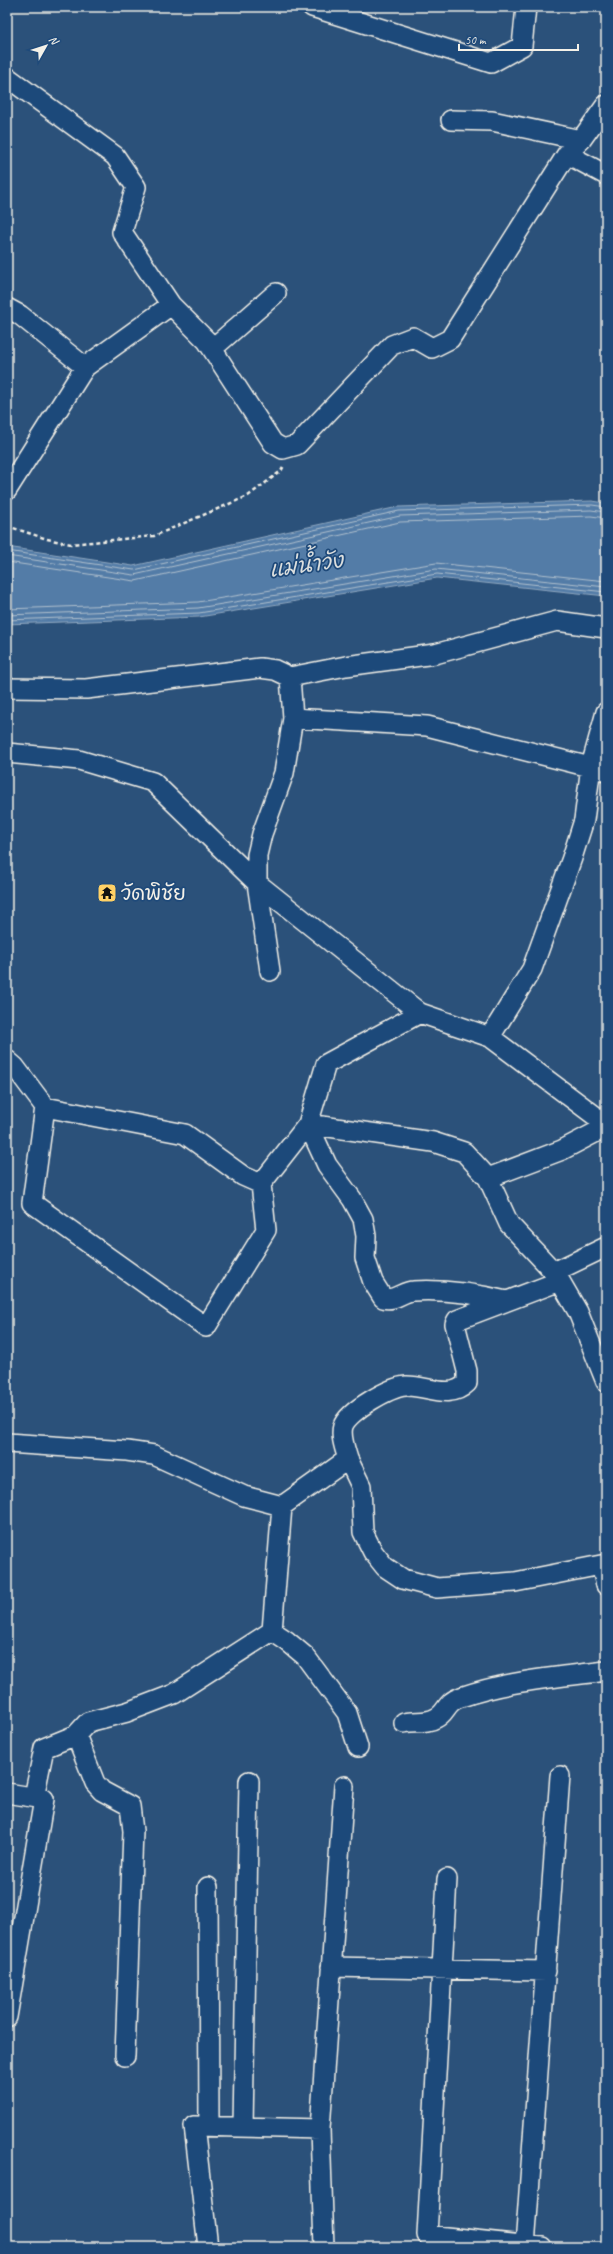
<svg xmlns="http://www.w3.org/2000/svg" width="613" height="2254" font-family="Caveat,'Playpen Sans Thai',sans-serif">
  <rect width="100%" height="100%" fill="#2b517a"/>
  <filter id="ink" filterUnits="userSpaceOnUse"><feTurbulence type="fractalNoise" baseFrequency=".025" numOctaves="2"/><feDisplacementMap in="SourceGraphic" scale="8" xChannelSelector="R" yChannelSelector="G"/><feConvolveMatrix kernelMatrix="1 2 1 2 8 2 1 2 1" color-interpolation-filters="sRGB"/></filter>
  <g filter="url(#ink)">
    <path fill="#527ba7" stroke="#93aac1" d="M 592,501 L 606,503 L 606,596 L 437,578 L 199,617 L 7,624 L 7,547 L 133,566 L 398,507 Z"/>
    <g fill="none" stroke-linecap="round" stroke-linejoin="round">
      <path stroke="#b3c2ce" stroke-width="1" d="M 7,551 L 134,570 L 399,511 L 592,505 L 606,507
        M 7,556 L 134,575 L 400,516 L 591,510 L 606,512
        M 7,562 L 135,581 L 400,522 L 591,516 L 606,518
        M 7,609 L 198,602 L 436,563 L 606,581
        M 7,615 L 198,608 L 436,569 L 606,587
        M 7,620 L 199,613 L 437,574 L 606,592"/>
      <defs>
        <path id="street" d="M 312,7 L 491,63 L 522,46 L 526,7
          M 7,77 L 115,156 L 136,187 L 122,232 L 171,305 L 207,341 L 273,443 L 283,449 L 297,445 L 392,345 L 413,337 L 432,348 L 450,339 L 567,154 L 581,140 L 606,105
          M 451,120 L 492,121 L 581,140
          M 567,154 L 606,175
          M 7,308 L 20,315 L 85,367 L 171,305
          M 212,349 L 276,293
          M 7,490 L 85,367
          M 290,677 L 293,718
          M 7,688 L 86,689 L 260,668 L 275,670 L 290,677 L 346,666 L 435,654 L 557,621 L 606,628
          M 7,753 L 79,760 L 153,782 L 257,883 L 420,1013 L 490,1037 L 606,1124
          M 270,971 L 257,883 L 257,855 L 262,834 L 284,773 L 293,718 L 427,726 L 606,771
          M 490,1037 L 532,969 L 572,858 L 584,820 L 591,766 L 606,712
          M 7,1060 L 15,1067 L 45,1107
          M 308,1124 L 433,1142 L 464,1152 L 488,1178 L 509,1224 L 554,1272 L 560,1281 L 578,1312 L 606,1382
          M 308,1124 L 327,1165 L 352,1199 L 363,1219 L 366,1236 L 365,1258 L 373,1282 L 383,1298 C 394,1302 403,1291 413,1291 C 443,1289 477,1294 506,1301
          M 488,1178 L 562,1150 L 606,1127
          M 261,1184 L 243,1176 L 185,1134 L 45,1107 L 32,1203 L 206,1327 L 266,1230 L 261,1184 L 308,1124 L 326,1064 L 420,1013
          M 554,1272 L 606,1247
          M 7,1443 L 127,1451 L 154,1455 L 244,1496 L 282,1506 L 348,1459 L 361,1486 L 363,1532 L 373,1552 L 385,1567 L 403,1579 L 437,1588 L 515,1582 L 606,1564
          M 348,1459 C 345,1449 340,1436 343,1426 C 348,1411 390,1387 406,1386 C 427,1385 449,1401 467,1383 L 467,1371 L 455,1324 L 457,1320 L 560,1281
          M 601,1565 L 606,1585
          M 272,1631 L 287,1641 L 305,1656 L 347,1713 L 358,1747
          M 404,1723 C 415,1720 426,1724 436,1718 C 447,1713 445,1702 461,1697 C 507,1681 558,1677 606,1671
          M 76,1735 L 95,1783 L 102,1791 L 130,1806 L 133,1831 L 125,2056
          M 7,1793 L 44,1799 L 7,2017
          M 34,1797 L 44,1748 L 76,1735 L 88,1722 L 127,1712 L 174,1694 L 272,1631 L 282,1506
          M 447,1879 L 427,2235 L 542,2247
          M 208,1887 L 209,2126
          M 331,1967 L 546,1971
          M 243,2127 L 249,1781
          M 525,2246 L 560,1776
          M 208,2247 L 194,2126 L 320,2129
          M 324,2247 L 320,2129 L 344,1786"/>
      </defs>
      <use href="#street" stroke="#f4f1e8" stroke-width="22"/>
      <path stroke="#f4f1e8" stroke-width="2.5" stroke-dasharray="4 3" stroke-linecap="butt" d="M 7,526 L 47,539 L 71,544 L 154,536 L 248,496 L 281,471 L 284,466"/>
      <use href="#street" stroke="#1f4a7a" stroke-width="19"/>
    </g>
  </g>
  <defs>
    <symbol id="temple-square" viewBox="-11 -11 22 22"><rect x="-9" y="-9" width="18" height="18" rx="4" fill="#ffd166" stroke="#1f4a7a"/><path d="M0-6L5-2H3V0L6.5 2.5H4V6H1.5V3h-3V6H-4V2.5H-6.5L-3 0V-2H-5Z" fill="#111"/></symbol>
  </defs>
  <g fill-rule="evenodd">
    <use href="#temple-square" x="96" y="882" width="22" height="22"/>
  </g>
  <g text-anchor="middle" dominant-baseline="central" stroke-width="3.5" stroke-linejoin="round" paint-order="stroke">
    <g font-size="20" fill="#f4f1e8" stroke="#1f4a7a" text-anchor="start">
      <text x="121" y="893">วัดพิชัย</text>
    </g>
    <g font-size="21" font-style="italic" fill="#dcdfde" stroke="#1f4a7a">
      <text transform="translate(306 565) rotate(-8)">แม่น้ำวัง</text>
    </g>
  </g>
  <rect width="613" height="2254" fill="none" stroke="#1f4a7a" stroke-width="24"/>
  <rect x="12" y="12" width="589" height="2230" fill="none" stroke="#f4f1e8" stroke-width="1.5" filter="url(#ink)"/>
  <g transform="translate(46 46) rotate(51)" stroke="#1f4a7a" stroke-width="3" paint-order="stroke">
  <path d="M0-3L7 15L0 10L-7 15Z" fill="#f4f1e8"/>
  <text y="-6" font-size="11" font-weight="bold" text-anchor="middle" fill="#f4f1e8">N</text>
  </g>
  <path d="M459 44v6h119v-6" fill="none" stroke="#f4f1e8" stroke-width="2"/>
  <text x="465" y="44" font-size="12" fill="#f4f1e8" stroke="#1f4a7a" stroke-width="3" paint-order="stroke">50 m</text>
</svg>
